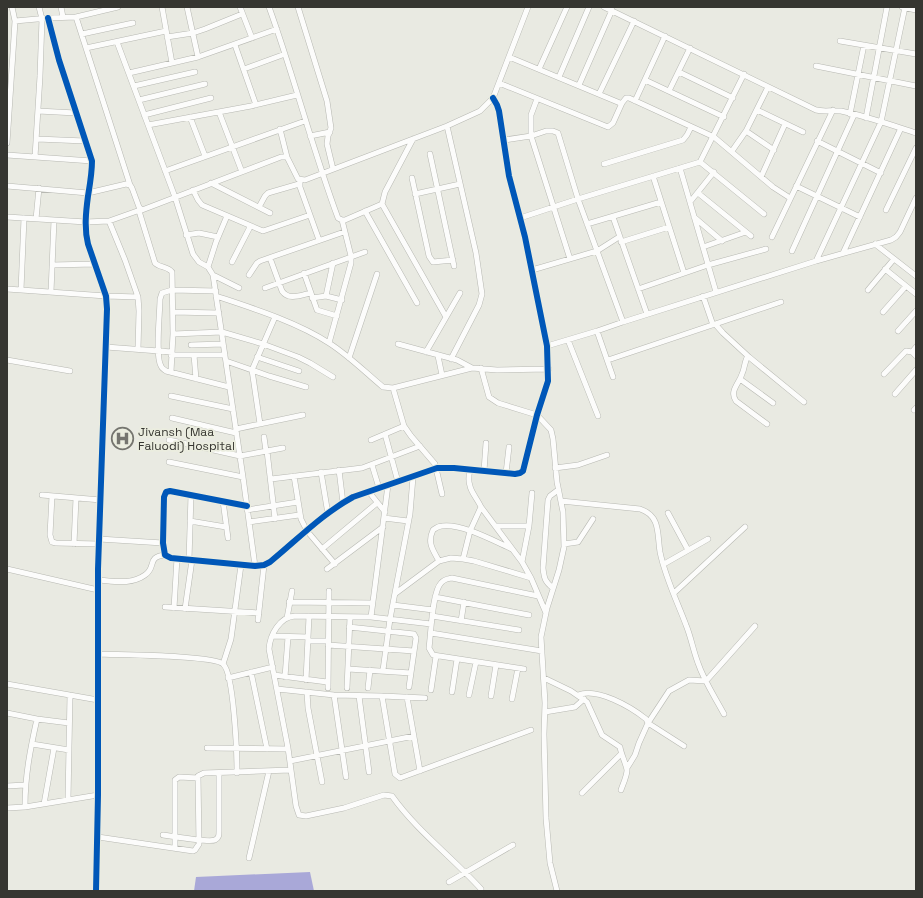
<svg xmlns="http://www.w3.org/2000/svg" width="923" height="898" font-family="'Space Grotesk',sans-serif">
  <rect width="100%" height="100%" fill="#e9eae2"/>
  <path fill="#a9a8d8" d="M 310,872 L 314,891 L 194,891 L 196,877 Z"/>
  <g fill="none" stroke-linecap="round" stroke-linejoin="round">
    <defs>
      <path id="minor" d="M 61,7 L 63,17
        M 162,7 L 172,63
        M 187,7 L 198,57
        M 240,7 L 252,38
        M 269,7 C 294,76 312,148 338,218 L 342,220 L 345,220 L 382,204
        M 298,7 L 327,101 L 331,128 L 328,136 L 327,144 L 333,169
        M 604,7 L 816,110 C 824,112 832,110 841,111 C 866,116 891,125 916,133
        M 902,7 L 916,10
        M 76,17 L 130,185
        M 48,18 L 59,60 L 92,161 C 92,173 90,184 88,196 C 86,211 84,228 88,244 L 106,296 L 107,309 L 98,569 L 98,795 L 96,891
        M 15,21 L 48,18 L 76,17 L 118,7
        M 82,34 L 133,23
        M 167,37 L 193,33 L 205,29 L 242,14
        M 840,41 L 916,54
        M 117,42 L 175,197 L 193,254 L 199,262 L 208,267 L 213,275 L 243,477 L 255,566
        M 235,45 L 256,105
        M 86,48 L 166,31
        M 509,57 L 620,103 L 622,103 L 626,98 L 629,98 L 714,137 L 773,187 L 790,198
        M 816,66 L 916,86
        M 244,69 L 285,54
        M 539,69 L 567,7
        M 679,72 L 733,98
        M 129,73 L 198,57 L 277,29
        M 559,77 L 589,7
        M 645,80 L 724,117
        M 499,83 L 608,127 L 613,123 L 622,103
        M 579,85 L 612,10
        M 134,86 L 195,72
        M 669,91 L 690,48
        M 599,94 L 634,21
        M 537,99 L 531,115 L 531,136 L 570,259
        M 139,100 L 205,84
        M 635,101 L 665,36
        M 757,110 L 803,132
        M 38,111 L 76,113
        M 219,112 L 242,172
        M 850,114 L 864,45
        M 144,115 L 211,98
        M 190,117 L 205,156
        M 866,118 L 887,7
        M 148,125 L 251,106 L 297,95
        M 447,126 L 476,253 L 482,294 L 479,305 L 451,359
        M 280,129 L 287,157
        M 746,131 L 774,150
        M 310,136 L 330,132
        M 37,139 L 85,141
        M 413,139 L 385,192 L 382,204 L 446,317
        M 504,140 L 531,136 L 546,131 L 553,131 L 558,133 L 578,199 L 623,322
        M 817,141 L 881,173
        M 7,143 L 14,37 L 15,21 L 12,7
        M 732,151 L 746,131 L 768,87
        M 430,154 L 454,266
        M 7,155 L 92,161
        M 35,157 L 40,76 L 42,19 L 39,7
        M 700,162 L 764,214
        M 604,164 L 683,140 L 687,135 L 691,127
        M 680,168 L 716,292
        M 165,171 L 305,121
        M 653,176 L 684,273
        M 761,177 L 785,124
        M 412,178 L 429,256 L 433,262 L 453,260
        M 300,180 L 300,187 L 319,240
        M 211,183 L 270,213
        M 7,186 L 88,193 L 126,184 L 130,185 L 132,188 L 139,207 L 142,210 L 281,157 L 287,157 L 298,179 L 305,180 L 447,126 L 480,111 L 493,98 L 528,7
        M 796,186 L 860,217
        M 193,190 L 198,200 L 202,205 L 263,231 L 310,215
        M 698,193 L 751,236
        M 415,194 L 460,184
        M 690,202 L 714,172
        M 259,207 L 265,196 L 268,193 L 299,184
        M 886,210 L 916,148
        M 139,211 L 155,263 C 160,268 167,266 172,272 L 173,334 L 171,372
        M 365,211 L 417,303
        M 7,217 L 86,222 L 109,221 L 140,210
        M 613,217 L 647,314
        M 694,217 L 722,241
        M 520,218 L 578,199 L 700,162 L 744,74
        M 36,219 L 39,188
        M 109,221 L 125,260 L 138,297 L 139,311 L 138,349
        M 587,224 L 661,202
        M 186,235 L 199,233 L 218,237
        M 772,237 L 833,110
        M 621,242 L 669,227
        M 875,244 L 916,276
        M 703,247 L 746,232
        M 792,251 L 854,115
        M 843,253 L 901,128
        M 270,258 L 282,291 C 289,301 301,295 311,293
        M 816,261 L 881,122 L 905,7
        M 232,262 L 250,227
        M 52,265 L 95,264
        M 208,267 L 216,242 L 227,216
        M 885,269 L 916,294
        M 532,270 L 597,251 L 619,237
        M 304,273 L 317,310 L 337,316
        M 213,275 L 239,288
        M 249,275 L 257,263 L 260,261 L 344,232
        M 265,288 L 365,252
        M 7,289 L 106,296 L 138,297
        M 638,289 L 708,265 L 766,249
        M 21,290 L 24,218
        M 868,290 L 894,259
        M 216,291 L 172,290 L 162,293 L 160,299 C 160,312 155,357 161,366 C 162,369 164,369 166,371 L 229,387
        M 51,292 L 54,220
        M 216,296 C 252,308 297,322 329,343 C 348,355 365,372 383,387 L 393,388 L 472,368 L 497,370 L 549,369
        M 326,296 L 333,263
        M 703,296 L 713,325
        M 312,298 L 326,296 L 342,300
        M 173,312 L 219,313
        M 883,312 L 906,286
        M 716,325 L 723,333 L 749,357 L 804,402
        M 597,331 L 613,377
        M 898,331 L 916,311
        M 173,334 L 222,332 L 263,344 L 298,357 L 310,363 L 333,377
        M 568,340 L 598,416
        M 329,343 L 351,263 L 351,256 L 342,220
        M 398,344 L 457,360 L 472,368
        M 191,345 L 223,344
        M 547,346 L 597,331 L 623,322 L 816,261 L 891,240 L 896,237 L 900,232 L 916,198
        M 106,347 L 172,352
        M 426,352 L 460,293
        M 912,352 L 916,347
        M 171,355 L 225,355
        M 194,355 L 196,379
        M 438,356 L 442,375
        M 748,356 C 744,362 745,368 742,374 C 739,384 729,391 736,401 L 767,424
        M 257,357 L 299,371
        M 349,358 L 377,274
        M 7,360 L 70,371
        M 608,360 L 781,302
        M 226,361 L 269,376 L 306,387
        M 481,368 L 489,397 L 498,403 L 537,415 L 551,430 L 553,439 L 557,482 L 563,512 L 564,547 L 559,570 L 547,608 L 541,637 L 545,703 L 544,734 L 546,818 L 550,863 L 557,891
        M 884,374 L 906,351 L 912,352 L 916,356
        M 740,379 L 773,403
        M 393,388 L 404,426 L 411,436 L 435,464 L 442,494
        M 895,394 L 916,370
        M 171,396 L 233,409
        M 914,410 L 916,408
        M 172,418 L 236,433
        M 260,424 L 252,370 L 275,317
        M 236,429 L 303,415
        M 385,434 L 398,482
        M 264,437 L 266,451
        M 169,440 L 240,456 L 283,448
        M 371,440 L 404,426
        M 267,451 L 275,519
        M 169,462 L 243,477
        M 372,465 L 379,488
        M 555,468 L 578,465 L 607,455
        M 470,469 C 469,474 468,481 470,486 C 471,492 478,500 481,507 L 522,562 L 531,578 L 546,613
        M 339,470 L 343,503
        M 484,471 L 486,443
        M 321,472 L 328,514
        M 506,473 L 509,447
        M 294,476 L 301,519 L 307,531 L 335,564
        M 271,479 L 362,468 L 420,446
        M 369,492 L 385,512
        M 42,495 L 101,500
        M 52,496 L 50,535 L 52,542 L 56,543 L 99,544
        M 223,501 L 228,538
        M 561,501 L 640,509 C 661,516 657,534 660,552 C 665,577 677,601 686,625 C 691,637 693,650 698,663 C 704,681 715,697 724,714
        M 247,506 L 170,491 L 166,492 L 164,497 L 163,543 L 165,555 L 171,558 L 255,566 L 264,565 L 270,562 C 297,540 322,514 353,497 L 437,468 L 454,468 L 515,474 L 520,473 L 523,471 L 537,415 L 548,381 L 547,346 L 525,237 L 509,176 L 499,111 L 497,105 L 493,98
        M 247,510 L 298,502
        M 668,513 L 688,550
        M 384,518 L 408,521
        M 190,521 L 226,527
        M 249,522 L 299,515
        M 496,526 L 529,526
        M 99,539 L 163,543
        M 74,544 L 76,498
        M 564,544 L 578,542 L 593,519
        M 322,549 L 377,503
        M 463,559 L 470,531 L 481,507
        M 189,560 L 191,495
        M 439,561 C 433,550 427,543 433,530 C 436,528 438,526 442,526 C 461,523 494,541 512,549
        M 522,562 L 529,526 L 532,493
        M 664,564 L 708,539
        M 7,569 L 98,590
        M 327,569 L 383,527
        M 98,580 C 114,581 131,585 145,575 C 157,567 146,557 165,555
        M 553,588 C 545,582 544,578 543,568 L 548,500 L 550,496 L 558,490
        M 396,593 L 439,561 L 451,558 L 463,559 L 474,561 L 531,578
        M 674,593 L 745,527
        M 435,597 L 529,615
        M 289,602 L 372,603
        M 393,605 L 433,610
        M 165,607 L 259,613
        M 174,608 L 177,558
        M 185,609 L 192,560
        M 432,616 L 519,630
        M 371,617 L 388,485
        M 287,618 L 292,591
        M 258,620 L 264,565
        M 461,621 L 464,602
        M 431,624 L 371,617 L 295,616 C 280,617 270,634 269,649 L 288,748 L 296,806 L 299,815 L 306,816 L 344,808 L 384,795 L 392,796 C 417,831 452,857 481,889
        M 349,627 L 414,634 L 416,638 L 409,687
        M 431,633 L 542,651
        M 272,636 L 308,637
        M 308,641 L 328,641
        M 328,645 L 414,651
        M 98,654 C 117,655 213,655 223,664 C 234,673 237,755 237,773
        M 223,664 L 231,639 L 241,565
        M 348,669 L 411,673
        M 524,669 L 433,655 L 429,648 C 431,634 432,592 441,583 C 444,579 447,579 452,578 L 538,596
        M 383,670 L 390,619 L 410,514 L 413,477
        M 251,672 L 267,749
        M 274,675 L 327,682
        M 285,677 L 288,637
        M 228,678 L 273,667
        M 544,678 L 571,691 L 587,702 L 602,735 L 620,747 C 621,754 626,764 627,770 C 627,776 623,784 621,790
        M 306,680 L 309,616
        M 7,684 L 98,700
        M 328,688 L 329,591
        M 347,688 L 350,617
        M 368,688 L 370,670
        M 277,689 L 334,695 L 382,696 L 425,698
        M 431,690 L 436,656
        M 307,692 L 308,708 L 322,782
        M 452,692 L 457,659
        M 334,695 L 346,777
        M 469,695 L 476,662
        M 578,695 C 597,687 631,707 646,719 L 648,723 L 639,743 L 635,755 L 627,768
        M 359,696 L 369,772
        M 382,696 L 395,774 L 400,778 L 531,730
        M 491,696 L 496,665
        M 407,697 L 420,771
        M 512,699 L 518,668
        M 545,712 L 575,707 L 584,699
        M 7,713 L 37,719 L 69,723
        M 32,744 L 69,750
        M 684,746 L 648,723 L 669,691 L 689,680 L 706,681 L 755,626
        M 207,748 L 288,749
        M 290,761 L 414,736
        M 7,786 L 25,785
        M 582,793 L 621,754
        M 68,799 L 70,695
        M 44,804 L 54,748
        M 25,807 C 25,776 30,750 37,719
        M 7,808 L 25,807 L 98,795
        M 163,835 C 172,836 209,843 215,840 C 219,838 219,835 219,831 L 219,773
        M 98,837 L 193,851 L 195,850 L 199,844 L 198,776 L 204,773 L 291,770
        M 175,848 L 175,780 L 179,777 L 198,778
        M 249,858 L 269,771
        M 449,882 L 513,845"/>
    </defs>
    <use href="#minor" stroke="#b7b8b2" stroke-width="6"/>
    <use href="#minor" stroke="#fcfcfb" stroke-width="5"/>
    <defs>
      <path id="cycleway" d="M 48,18 L 59,60 L 92,161 C 92,173 90,184 88,196 C 86,211 84,228 88,244 L 106,296 L 107,309 L 98,569 L 98,795 L 96,891
        M 247,506 L 170,491 L 166,492 L 164,497 L 163,543 L 165,555 L 171,558 L 255,566 L 264,565 L 270,562 C 297,540 322,514 353,497 L 437,468 L 454,468 L 515,474 L 520,473 L 523,471 L 537,415 L 548,381 L 547,346 L 525,237 L 509,176 L 499,111 L 497,105 L 493,98"/>
    </defs>
    <use href="#cycleway" stroke="#ebeddf" stroke-width="8"/>
    <use href="#cycleway" stroke="#0057b8" stroke-width="6"/>
  </g>
  <defs>
    <symbol id="hospital-ring" viewBox="-11 -11 22 22"><circle r="9.5" fill="#ebeddf" stroke="#75756f" stroke-width="1.5"/><path d="M-5-5h3v3.5h4V-5h3V5h-3V1.5h-4V5h-3Z" fill="#75756f"/></symbol>
  </defs>
  <g fill-rule="evenodd">
    <use href="#hospital-ring" x="110" y="426" width="25" height="25"/>
  </g>
  <g text-anchor="middle" dominant-baseline="central" stroke-width="3.5" stroke-linejoin="round" paint-order="stroke">
    <g font-size="12" fill="#363631" stroke="#ebeddf" text-anchor="start">
      <text x="138" y="432">Jivansh (Maa<tspan x="138" dy="14">Faluodi) Hospital</tspan></text>
    </g>
  </g>
  <rect width="923" height="898" fill="none" stroke="#363631" stroke-width="16"/>
</svg>
